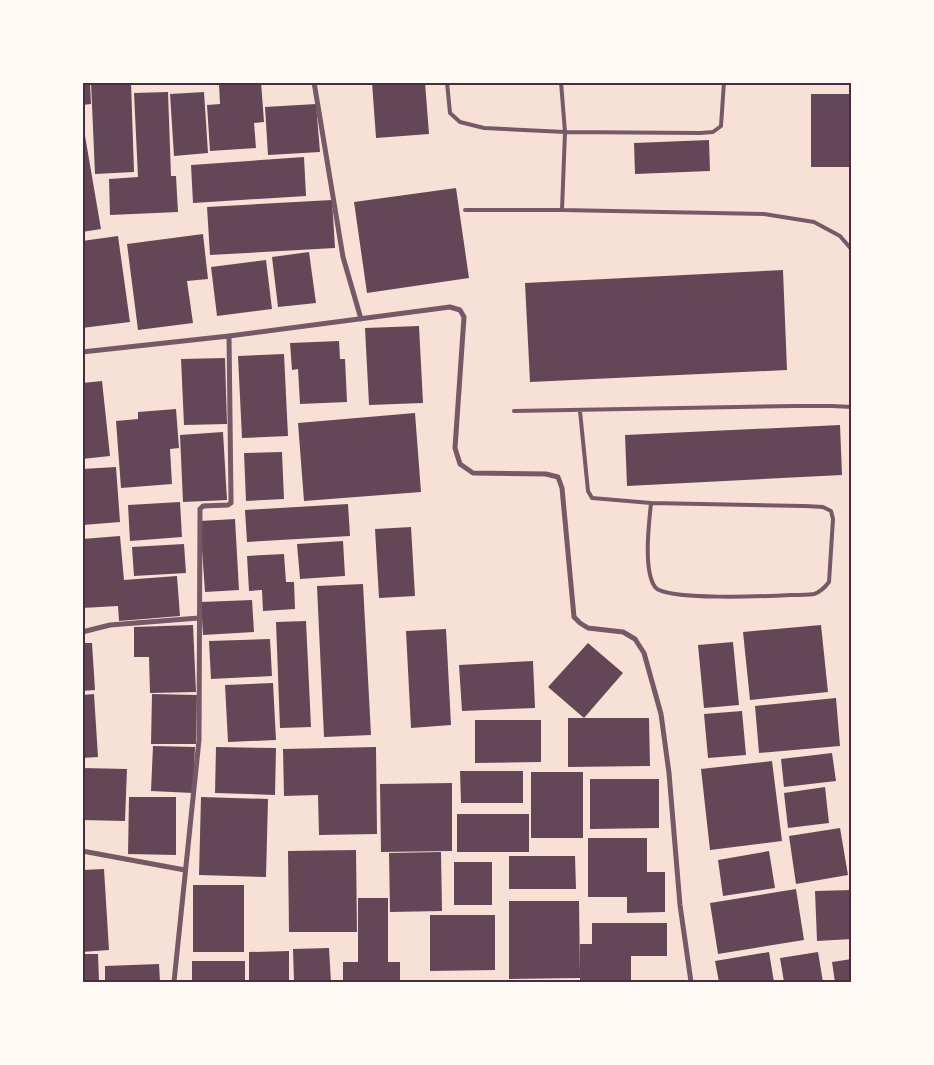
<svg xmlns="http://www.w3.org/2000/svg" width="934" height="1065" font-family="Mulish,sans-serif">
  <rect width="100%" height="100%" fill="#f7e1d7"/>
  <path fill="#644757" d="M 82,82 L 90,82 L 91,104 L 82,105 Z
    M 91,82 L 131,82 L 134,172 L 95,174 Z
    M 249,82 L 261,82 L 264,122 L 254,123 L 256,148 L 210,151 L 207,105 L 220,104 L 219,84 Z
    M 372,82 L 425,82 L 429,134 L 376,138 Z
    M 168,92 L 171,176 L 176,176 L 178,212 L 110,215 L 109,179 L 138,177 L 134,93 Z
    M 204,92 L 208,153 L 174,156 L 170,94 Z
    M 811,94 L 852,94 L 852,167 L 811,167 Z
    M 316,104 L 320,152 L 268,155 L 265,107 Z
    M 82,130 L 84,130 L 101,229 L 82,232 Z
    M 709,140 L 710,171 L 635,174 L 634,143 Z
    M 304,157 L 306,196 L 193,203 L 191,165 Z
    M 456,188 L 469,278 L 367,293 L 354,202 Z
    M 332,200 L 335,248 L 210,255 L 207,207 Z
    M 203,234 L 208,279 L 187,281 L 193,323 L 138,330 L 127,244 Z
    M 118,236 L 130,322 L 82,328 L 82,241 Z
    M 309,252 L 316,303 L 278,307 L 272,257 Z
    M 266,260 L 272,309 L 217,316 L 211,267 Z
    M 783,270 L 787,370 L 530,382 L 525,283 Z
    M 419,326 L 423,403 L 369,405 L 365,328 Z
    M 339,341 L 340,359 L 345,359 L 347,402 L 300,404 L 298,369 L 292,370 L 290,343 Z
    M 284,354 L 288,436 L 242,438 L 238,356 Z
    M 225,358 L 227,424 L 184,425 L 181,359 Z
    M 102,381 L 110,456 L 82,459 L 82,383 Z
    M 176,409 L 179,448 L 170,449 L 172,484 L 121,488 L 116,421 L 138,419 L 138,412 Z
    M 415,413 L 421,492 L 304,501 L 298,423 Z
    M 840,425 L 842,475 L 627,486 L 625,435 Z
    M 223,432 L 227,500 L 183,502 L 180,435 Z
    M 282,452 L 284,499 L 246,501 L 244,453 Z
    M 116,467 L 120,522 L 83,525 L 82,469 Z
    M 180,502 L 182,537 L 130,541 L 128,505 Z
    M 348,504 L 350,536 L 247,542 L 245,510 Z
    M 235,519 L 239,590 L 205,592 L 200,521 Z
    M 411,527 L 415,596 L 379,598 L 375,529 Z
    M 120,536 L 124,580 L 177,576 L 180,616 L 119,621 L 118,606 L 82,608 L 82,539 Z
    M 343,541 L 345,576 L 300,579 L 297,544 Z
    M 184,544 L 186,573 L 134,576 L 132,547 Z
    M 284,554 L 286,582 L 294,582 L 295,609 L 263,611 L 262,590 L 249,591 L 247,556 Z
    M 363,584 L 371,735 L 324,737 L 317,586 Z
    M 252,600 L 254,632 L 203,635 L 201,602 Z
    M 306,621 L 311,727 L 280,728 L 276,622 Z
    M 193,625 L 196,692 L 150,693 L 149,657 L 134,657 L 134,627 Z
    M 821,625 L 828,692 L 750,700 L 743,632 Z
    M 446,629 L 451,725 L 411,728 L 406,631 Z
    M 270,639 L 272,676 L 211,679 L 209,641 Z
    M 733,642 L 739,705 L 704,708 L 698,645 Z
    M 82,643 L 92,643 L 95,690 L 82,691 Z
    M 588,643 L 623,673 L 584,718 L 548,687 Z
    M 533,661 L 535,708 L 462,711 L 459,665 Z
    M 273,683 L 276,740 L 228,742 L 225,685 Z
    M 94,694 L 98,757 L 82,758 L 82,695 Z
    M 152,694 L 197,695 L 196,744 L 151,744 Z
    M 836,698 L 840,746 L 759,753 L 755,706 Z
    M 742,711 L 746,755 L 708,758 L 704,714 Z
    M 568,718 L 649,718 L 650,766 L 568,767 Z
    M 475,720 L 541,720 L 541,762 L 475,763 Z
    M 153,746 L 195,747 L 193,793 L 151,791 Z
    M 216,747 L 276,748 L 275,795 L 215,793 Z
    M 376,747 L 377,834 L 319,835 L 318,795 L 284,796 L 283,749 Z
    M 832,753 L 836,781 L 784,787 L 781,759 Z
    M 772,761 L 782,841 L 710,850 L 701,769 Z
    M 82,768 L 127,769 L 125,821 L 82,820 Z
    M 460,771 L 523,771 L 523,803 L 461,803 Z
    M 531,772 L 583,772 L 583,838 L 531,838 Z
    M 590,779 L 659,779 L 659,828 L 590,829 Z
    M 452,783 L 452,851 L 381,852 L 380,784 Z
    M 825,787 L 829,823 L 788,828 L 784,793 Z
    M 129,797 L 176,797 L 176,855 L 128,854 Z
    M 201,797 L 268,799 L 266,877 L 199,875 Z
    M 457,814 L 529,814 L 529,852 L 457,852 Z
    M 840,828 L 848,875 L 796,884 L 789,836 Z
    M 588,838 L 647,838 L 647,872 L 665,872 L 665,912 L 627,913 L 627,897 L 588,897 Z
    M 356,850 L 357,932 L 289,932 L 288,851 Z
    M 769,851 L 775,888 L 723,896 L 718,860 Z
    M 441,852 L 442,911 L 390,912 L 389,853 Z
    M 509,856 L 575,856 L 576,889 L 509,889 Z
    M 454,862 L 492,862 L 492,905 L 454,905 Z
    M 104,869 L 109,950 L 82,952 L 82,870 Z
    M 193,885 L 244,885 L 244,952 L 193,952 Z
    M 796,889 L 804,940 L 718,954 L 710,903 Z
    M 852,890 L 852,939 L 817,941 L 815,891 Z
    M 358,898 L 388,898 L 388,962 L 400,962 L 400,982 L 343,982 L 343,962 L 358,962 Z
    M 509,901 L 579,901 L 580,974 L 580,944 L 592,944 L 592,923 L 667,923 L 667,956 L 631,956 L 631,982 L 580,982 L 580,978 L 509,979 Z
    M 430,915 L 495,915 L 495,970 L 430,971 Z
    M 329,948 L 331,982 L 294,982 L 293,949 Z
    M 289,951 L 289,982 L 249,982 L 249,952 Z
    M 769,952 L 774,982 L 719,982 L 715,961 Z
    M 818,952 L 823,982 L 784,982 L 780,958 Z
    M 82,954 L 98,954 L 99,982 L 82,982 Z
    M 852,959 L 852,982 L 835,982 L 832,962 Z
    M 192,961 L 245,961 L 245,982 L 192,982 Z
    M 159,964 L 160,982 L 105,982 L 105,966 Z"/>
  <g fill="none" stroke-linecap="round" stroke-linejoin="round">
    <path stroke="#755966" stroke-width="4" d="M 447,82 L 450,113 L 460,122 L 484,128 L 565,132 L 561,82
      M 724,82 L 721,126 L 713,132 L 700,133 L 565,132 L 562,210 L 764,214 L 814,222 L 840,236 L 852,250
      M 465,210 L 562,210
      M 514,411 L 795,406 L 832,406 L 852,407
      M 580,411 L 588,491 L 592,498 L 651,503 L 805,506 L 823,507 L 831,511 L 833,519 L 829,582 C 825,587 821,592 814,594 C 807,595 798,595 791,595 C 771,596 665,601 655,587 C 643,570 649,523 651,503"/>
    <path stroke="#755966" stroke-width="5" d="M 314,82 L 343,257 L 361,319
      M 82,352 L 229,336 L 450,307 L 460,310 L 464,317 L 455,448 L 460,464 L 473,473 L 546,474 L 558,477 L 562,488 L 574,617 L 580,623 L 588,628 L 623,632 L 635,639 L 644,653 L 661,714 L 669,773 L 680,905 L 691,982
      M 82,632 L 110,625 L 199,618
      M 82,851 L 185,870
      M 174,982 L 199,740 L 200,509 L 203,506 L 228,505 L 231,503 L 231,499 L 229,336"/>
  </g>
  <rect width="934" height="1065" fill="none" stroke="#fffaf5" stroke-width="168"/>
  <rect x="84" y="84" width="766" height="897" fill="none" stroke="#4a2c40" stroke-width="2"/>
</svg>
